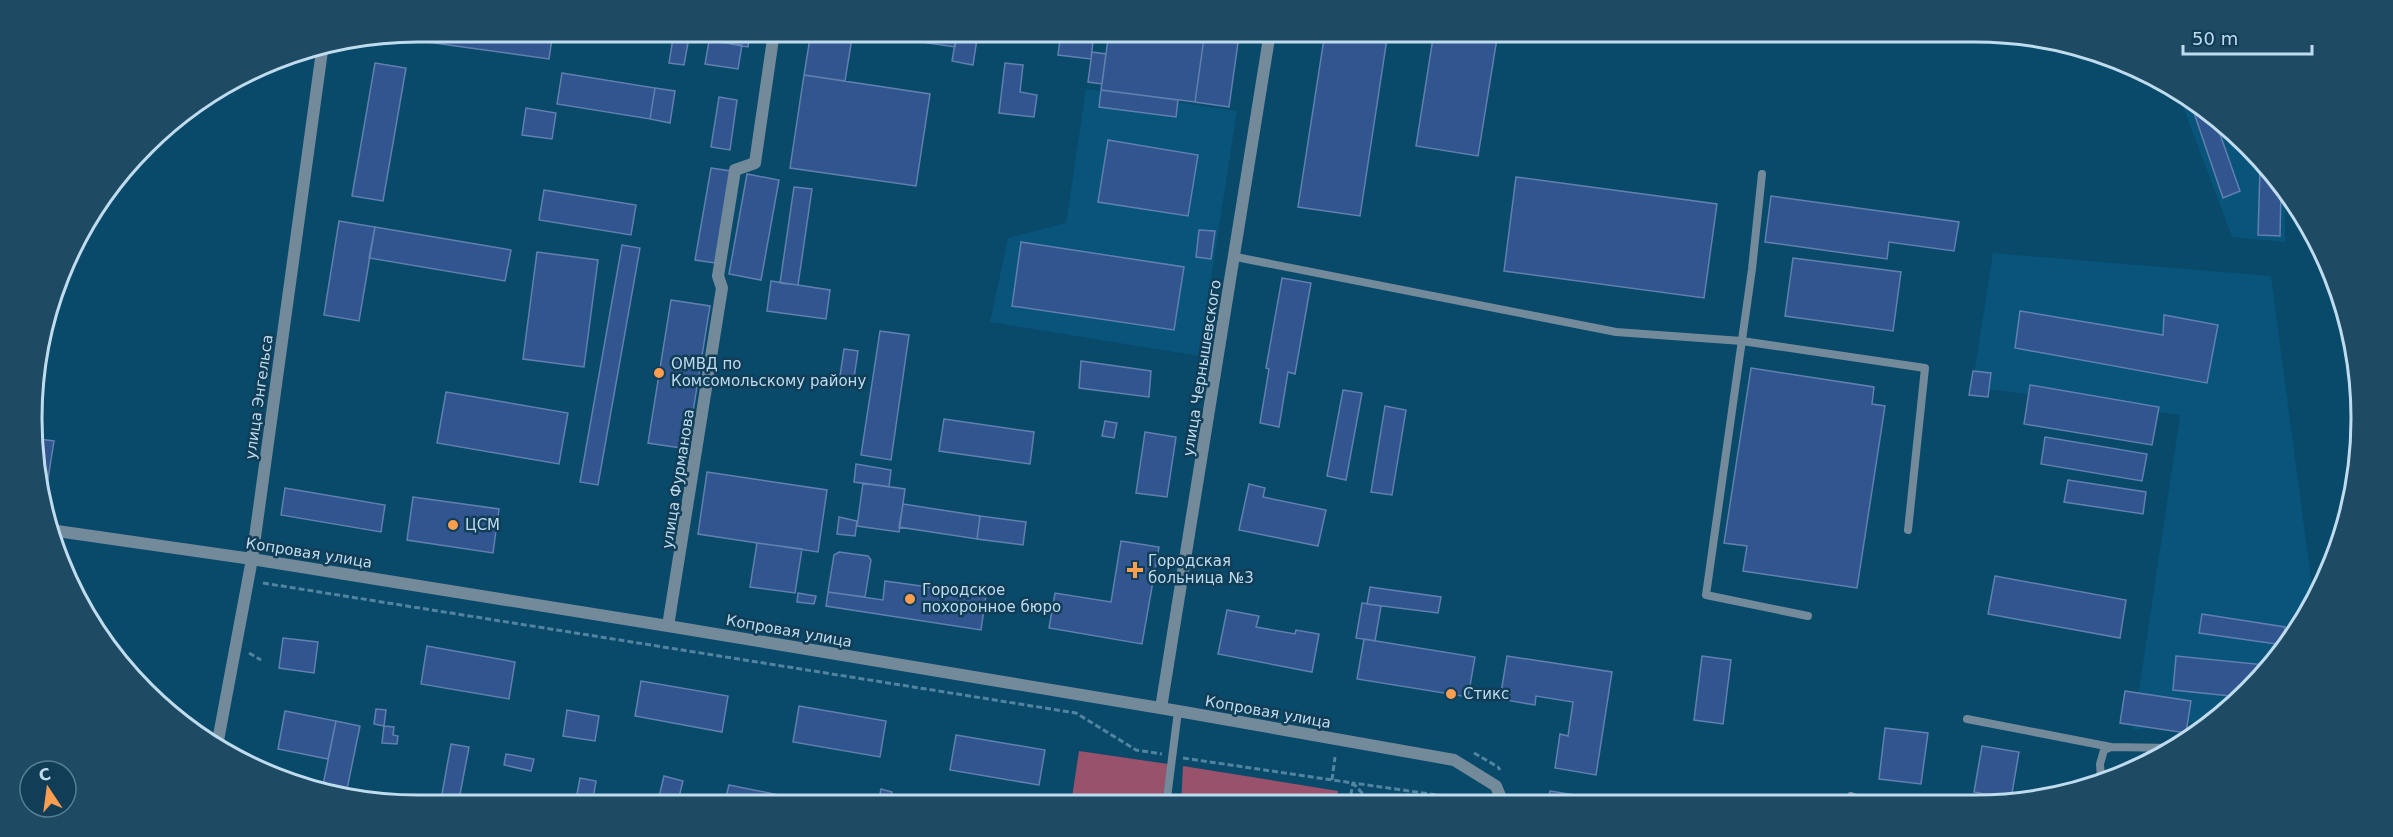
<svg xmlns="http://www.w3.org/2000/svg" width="2393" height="837" font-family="'DejaVu Sans',sans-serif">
  <rect width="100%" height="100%" fill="#09496a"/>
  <path fill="#08547a" d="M 1086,89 L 1237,111 L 1199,356 L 990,322 L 1008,238 L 1066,223 Z
    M 2179,96 L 2210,111 L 2285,197 L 2285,242 L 2232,237 Z
    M 1993,253 L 2271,276 L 2314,602 L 2309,612 L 2230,709 L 2215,719 L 2133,730 L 2180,415 L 1972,387 Z"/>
  <path fill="#99526b" d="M 1079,751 L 1168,764 L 1162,804 L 1071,804 Z
    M 1183,766 L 1338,791 L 1336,804 L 1181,804 Z"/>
  <path fill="#31568f" stroke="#6180af" stroke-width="1.5" d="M 418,32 L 553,32 L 549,59 L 391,37 Z
    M 674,32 L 690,32 L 684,65 L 669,63 Z
    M 732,32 L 750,32 L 748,47 L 730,44 Z
    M 811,32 L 957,32 L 955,47 L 853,32 L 845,81 L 804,75 Z
    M 957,32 L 978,32 L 973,65 L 952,61 Z
    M 1061,32 L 1094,32 L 1091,59 L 1058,55 Z
    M 1109,32 L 1152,32 L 1204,38 L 1195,102 L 1101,90 Z
    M 1325,32 L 1388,32 L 1360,216 L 1298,207 Z
    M 1434,32 L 1498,32 L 1478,156 L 1416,146 Z
    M 1204,38 L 1238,43 L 1229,107 L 1195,102 Z
    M 709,41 L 742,45 L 738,69 L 705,64 Z
    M 1092,52 L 1106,54 L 1102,84 L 1088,82 Z
    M 375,63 L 406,68 L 383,201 L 352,196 Z
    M 1005,63 L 1023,65 L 1020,92 L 1037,95 L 1034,117 L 999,113 Z
    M 562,73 L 655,88 L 650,119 L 557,104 Z
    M 804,75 L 930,94 L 916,186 L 790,168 Z
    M 655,88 L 675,91 L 670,123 L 650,119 Z
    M 1101,90 L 1178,100 L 1176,117 L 1099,107 Z
    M 719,97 L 737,100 L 730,150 L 711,147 Z
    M 2190,101 L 2210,111 L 2214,117 L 2240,191 L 2223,198 Z
    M 526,108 L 556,113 L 552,139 L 522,135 Z
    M 1108,140 L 1198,155 L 1188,216 L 1098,202 Z
    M 711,168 L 731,171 L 715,263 L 695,260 Z
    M 2260,169 L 2281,192 L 2280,236 L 2258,235 Z
    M 747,174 L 779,180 L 761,280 L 729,274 Z
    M 1516,177 L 1717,204 L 1704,298 L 1504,271 Z
    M 794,187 L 812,189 L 798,285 L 780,283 Z
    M 544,190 L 636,205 L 631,235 L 539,220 Z
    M 1771,196 L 1959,222 L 1954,251 L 1889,242 L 1887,259 L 1765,242 Z
    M 339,221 L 375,227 L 359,321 L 324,315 Z
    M 375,227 L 511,250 L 505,281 L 369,258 Z
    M 1199,230 L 1215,231 L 1211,259 L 1196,257 Z
    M 1021,242 L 1184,267 L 1174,330 L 1012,306 Z
    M 622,245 L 640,248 L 598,485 L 580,482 Z
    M 537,252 L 598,260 L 584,367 L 523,359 Z
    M 1793,258 L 1901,272 L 1893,331 L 1785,316 Z
    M 1282,278 L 1311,283 L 1295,374 L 1288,372 L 1279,427 L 1260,423 L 1269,369 L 1266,368 Z
    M 771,281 L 830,290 L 826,319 L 767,311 Z
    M 671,300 L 710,306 L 687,449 L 648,443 Z
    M 2020,311 L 2163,335 L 2164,315 L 2218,325 L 2207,383 L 2015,348 Z
    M 880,331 L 909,335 L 891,460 L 861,455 Z
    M 844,349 L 858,351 L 854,378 L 840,376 Z
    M 1081,361 L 1151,371 L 1149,397 L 1079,388 Z
    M 1751,368 L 1874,387 L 1872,404 L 1885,406 L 1857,588 L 1743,571 L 1747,546 L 1724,543 Z
    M 1973,371 L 1991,373 L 1988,397 L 1969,395 Z
    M 2030,385 L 2159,407 L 2152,445 L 2024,424 Z
    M 1343,390 L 1362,393 L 1346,480 L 1327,476 Z
    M 446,392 L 568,413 L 559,464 L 437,443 Z
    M 1385,406 L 1406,410 L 1392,495 L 1371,492 Z
    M 944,419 L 1034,432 L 1030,464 L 939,451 Z
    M 1105,421 L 1117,423 L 1114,438 L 1102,436 Z
    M 1145,432 L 1176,437 L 1167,497 L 1136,493 Z
    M 2045,437 L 2147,454 L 2142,481 L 2041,464 Z
    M 39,439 L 54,441 L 48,479 L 42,478 Z
    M 856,464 L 891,470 L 889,487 L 854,482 Z
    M 707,472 L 827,490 L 818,552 L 698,534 Z
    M 2068,480 L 2146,492 L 2143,514 L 2064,502 Z
    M 863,483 L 905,489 L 899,532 L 857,526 Z
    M 1249,484 L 1265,488 L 1263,497 L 1326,510 L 1318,546 L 1239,530 Z
    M 285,488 L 385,505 L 381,532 L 281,515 Z
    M 413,497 L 499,509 L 493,553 L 407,540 Z
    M 903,504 L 980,516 L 977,539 L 899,527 Z
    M 980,516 L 1026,522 L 1023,545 L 977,539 Z
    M 839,517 L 857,521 L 855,536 L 837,534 Z
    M 1121,541 L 1159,547 L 1142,644 L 1049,628 L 1055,593 L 1111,602 Z
    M 757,543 L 802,549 L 795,593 L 750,587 Z
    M 839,552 L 868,556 L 871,560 L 865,597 L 828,592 L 834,555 Z
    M 1995,576 L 2126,600 L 2120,638 L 1988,614 Z
    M 885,581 L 986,595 L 981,630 L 826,606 L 828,592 L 883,600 Z
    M 1370,587 L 1441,597 L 1438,613 L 1367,604 Z
    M 798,593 L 816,596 L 814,604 L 797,602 Z
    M 1362,603 L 1381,606 L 1375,641 L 1356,638 Z
    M 1227,610 L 1259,616 L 1256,627 L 1295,634 L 1296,630 L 1319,634 L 1312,672 L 1218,654 Z
    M 2202,614 L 2285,627 L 2283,645 L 2199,633 Z
    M 283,638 L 318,642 L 314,673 L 279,668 Z
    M 1364,639 L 1475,657 L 1468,697 L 1357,679 Z
    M 427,646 L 515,662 L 509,699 L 421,684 Z
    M 1507,656 L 1612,672 L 1596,775 L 1555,768 L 1560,734 L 1568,736 L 1573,702 L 1536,696 L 1535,705 L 1500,699 Z
    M 1702,656 L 1731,660 L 1723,724 L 1694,720 Z
    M 2176,656 L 2266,665 L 2240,697 L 2173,690 Z
    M 641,681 L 728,696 L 722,732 L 635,716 Z
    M 2125,691 L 2191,701 L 2186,733 L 2120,723 Z
    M 799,706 L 886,721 L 880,757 L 793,742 Z
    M 376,709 L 386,710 L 384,726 L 374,724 Z
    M 567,710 L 599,716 L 595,741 L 563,736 Z
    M 285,711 L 336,721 L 328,759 L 278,749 Z
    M 336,721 L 360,726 L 346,794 L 322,790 Z
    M 384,726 L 394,727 L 393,735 L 398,736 L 397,744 L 382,743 Z
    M 1885,728 L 1928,733 L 1921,784 L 1879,779 Z
    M 956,735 L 1045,750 L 1039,785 L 950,770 Z
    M 451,744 L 469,747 L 458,805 L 440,805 Z
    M 1982,746 L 2019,752 L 2011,799 L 1974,792 Z
    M 506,754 L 534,759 L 531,771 L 504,765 Z
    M 664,776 L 683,781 L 677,805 L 657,805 Z
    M 580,778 L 596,781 L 592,805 L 527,805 L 528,797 L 575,805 Z
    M 729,785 L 779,795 L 777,805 L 745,805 L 725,801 Z
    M 881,789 L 892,792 L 889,805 L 878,805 Z
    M 1550,791 L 1588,797 L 1587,803 L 1548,803 Z"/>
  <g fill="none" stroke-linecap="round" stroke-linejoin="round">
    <path stroke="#52849f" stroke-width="3" stroke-dasharray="6 3" stroke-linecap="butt" d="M 263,583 L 1076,713 L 1136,750 L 1162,754
      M 249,653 L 261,660
      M 1474,753 L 1498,767 L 1500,770
      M 1183,758 L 1353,783 L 1372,804
      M 1332,780 L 1335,757
      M 1349,804 L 1353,783 L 1487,802"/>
    <path stroke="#738a9b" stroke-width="8" d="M 1762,174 L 1752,269 L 1706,595 L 1808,616
      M 1236,257 L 1616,332 L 1742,341 L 1925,368 L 1908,530
      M 1967,719 L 2111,747
      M 2101,779 L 2100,764 L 2104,750 L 2111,747 L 2173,748
      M 1851,796 L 1866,802
      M 1168,804 L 1167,798 L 1178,711"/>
    <path stroke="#738a9b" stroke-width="12" d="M 50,530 L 252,559 L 668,626 L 1178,711 L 1454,760 L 1496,786 L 1503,803
      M 668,626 L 722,288 L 718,276 L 735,170 L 755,163 L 774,32
      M 1161,708 L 1270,32
      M 217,746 L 252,559 L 322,51"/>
  </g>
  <g fill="#fb9e50" stroke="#113d57" stroke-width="2">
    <circle cx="659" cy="373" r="6"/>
    <circle cx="453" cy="525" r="6"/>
    <path d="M1132 561h6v6h6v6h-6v6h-6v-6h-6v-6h6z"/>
    <circle cx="910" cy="599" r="6"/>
    <circle cx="1451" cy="694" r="6"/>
  </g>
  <g text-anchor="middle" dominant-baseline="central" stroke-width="5" stroke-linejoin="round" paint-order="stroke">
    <g font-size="15" fill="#bfdcef" stroke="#113d57" text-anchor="start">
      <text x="671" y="364">ОМВД по<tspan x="671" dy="17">Комсомольскому району</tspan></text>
      <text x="465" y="525">ЦСМ</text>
      <text x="1148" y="561">Городская<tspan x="1148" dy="17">больница №3</tspan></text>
      <text x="922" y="590">Городское<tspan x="922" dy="17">похоронное бюро</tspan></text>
      <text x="1463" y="694">Стикс</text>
    </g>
    <g font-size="15" fill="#bfdcef" stroke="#113d57">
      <text transform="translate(1202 368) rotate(-81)">улица Чернышевского</text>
      <text transform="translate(259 397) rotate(-82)">улица Энгельса</text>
      <text transform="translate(678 479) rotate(-81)">улица Фурманова</text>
      <text transform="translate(309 553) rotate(9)">Копровая улица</text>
      <text transform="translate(789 631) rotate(10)">Копровая улица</text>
      <text transform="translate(1268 712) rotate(10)">Копровая улица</text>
    </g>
  </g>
  <path d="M0 0H2393V837H0ZM418 42H1975A376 376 0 0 1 2351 418V419A376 376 0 0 1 1975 795H418A376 376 0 0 1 42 419V418A376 376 0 0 1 418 42Z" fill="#1f4a63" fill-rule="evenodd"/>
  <path fill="none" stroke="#bfdcef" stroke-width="3" d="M418 42H1975A376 376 0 0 1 2351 418V419A376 376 0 0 1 1975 795H418A376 376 0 0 1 42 419V418A376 376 0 0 1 418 42Z"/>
  <g transform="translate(48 789) rotate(347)"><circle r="28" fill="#113d57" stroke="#577d94" stroke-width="1.5"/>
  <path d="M0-4.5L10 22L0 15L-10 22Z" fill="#fb9e50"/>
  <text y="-9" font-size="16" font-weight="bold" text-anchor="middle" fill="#bfdcef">С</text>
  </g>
  <path d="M2183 45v9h129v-9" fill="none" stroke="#bfdcef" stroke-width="3"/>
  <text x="2192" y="45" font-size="18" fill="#bfdcef" stroke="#113d57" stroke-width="4.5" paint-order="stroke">50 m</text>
</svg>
